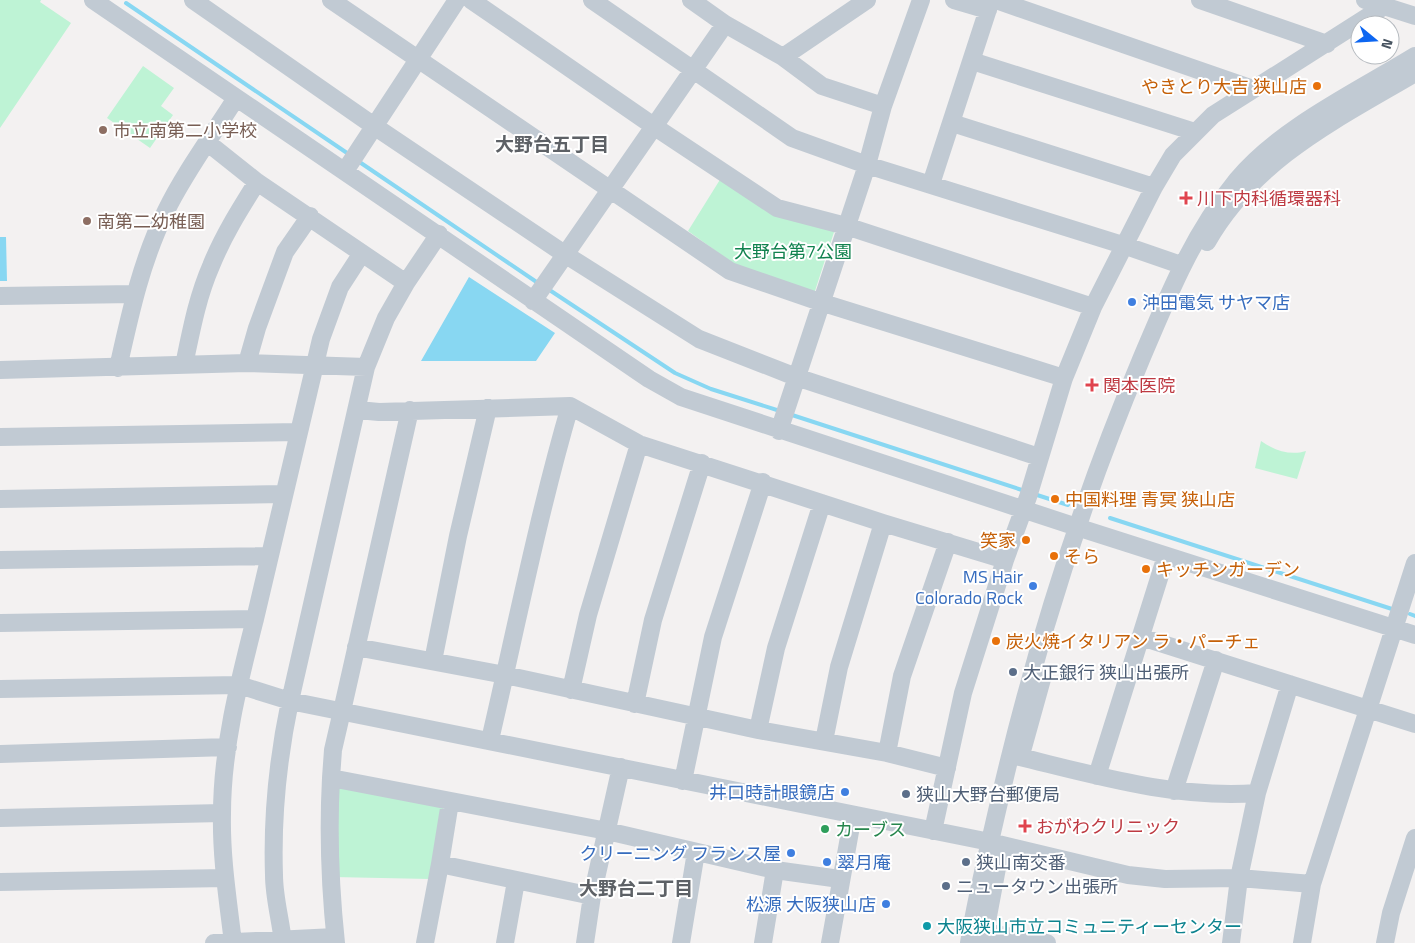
<svg xmlns="http://www.w3.org/2000/svg" width="1415" height="943" font-family="'Titillium Web','Noto Sans JP',sans-serif">
  <rect width="100%" height="100%" fill="#f3f1f1"/>
  <path fill="#bef3d5" d="M 0,0 L 41,0 L 40,2 L 71,23 L 0,128 Z
    M 143,66 L 174,88 L 161,106 L 173,115 L 150,148 L 107,118 Z
    M 721,178 L 835,229 L 814,294 L 734,264 L 688,231 Z
    M 1261,441 C 1274,450 1290,456 1306,451 L 1297,479 L 1255,468 Z
    M 341,783 L 440,804 L 445,811 L 430,879 L 333,877 L 333,788 Z"/>
  <path fill="#88d7f2" d="M 0,237 L 6,237 L 7,281 L 0,281 Z
    M 469,277 L 555,333 L 536,361 L 421,361 Z"/>
  <g fill="none" stroke-linecap="round" stroke-linejoin="round">
    <path stroke="#88d7f2" stroke-width="4" d="M 126,3 L 350,155
      M 358,161 L 538,283
      M 551,291 L 675,373 L 711,389 L 780,411
      M 789,414 L 1025,491
      M 1034,494 L 1068,505
      M 1110,518 L 1392,609
      M 1410,614 L 1415,616"/>
    <path stroke="#c1cad3" stroke-width="18" d="M 93,0 L 649,379 L 681,397 L 1086,530 L 1415,635
      M 193,0 L 374,126 L 566,255 L 699,339 L 796,377 L 1039,457
      M 331,0 L 730,271 L 820,302 L 1064,378
      M 471,0 L 655,127 L 777,208 L 846,226 L 1093,307
      M 592,0 L 792,138 L 867,165 L 1126,246 L 1181,265
      M 691,0 L 725,24 L 783,57
      M 867,0 L 783,57 L 822,86 L 883,106
      M 954,0 L 988,10
      M 996,0 L 1253,89
      M 1200,0 L 1327,44
      M 1365,0 L 1415,16
      M 972,61 L 1195,132
      M 952,123 L 1154,187
      M 208,143 L 257,182 L 406,283
      M 345,171 L 457,0
      M 931,184 L 991,0
      M 1207,242 C 1254,159 1337,119 1415,73
      M 0,296 L 134,294
      M 533,301 L 725,24
      M 247,363 L 257,328 L 285,252 L 310,216
      M 184,365 C 191,332 197,298 211,266 C 223,236 240,209 257,182
      M 118,368 C 130,314 141,262 166,211 C 185,172 212,136 236,98
      M 0,370 L 247,363 L 366,367
      M 358,410 L 379,412 L 570,406 L 639,444 L 883,523 L 1005,560
      M 410,410 L 342,711 L 333,750 L 331,778 L 607,831 L 775,870 L 840,879
      M 779,431 L 867,165 L 883,106 L 921,0
      M 0,437 L 299,432
      M 0,499 L 283,494
      M 0,560 L 269,556
      M 0,623 L 255,619 L 321,339 L 340,287 L 362,253
      M 1141,637 L 1415,724
      M 356,647 L 505,675 L 758,730 L 887,753 L 947,768
      M 433,661 L 458,536 L 488,408
      M 0,689 L 239,685 L 290,701 L 990,842 L 1128,875 L 1165,879 L 1239,878 L 1312,884
      M 571,690 L 588,615 L 639,444
      M 635,704 L 653,620 L 702,463
      M 758,730 L 776,648 L 822,503
      M 490,740 C 516,628 538,516 570,406
      M 824,741 L 839,667 L 883,523
      M 1022,751 L 1042,679
      M 887,753 L 902,676 L 948,542
      M 0,754 L 228,747
      M 1020,757 C 1098,776 1176,799 1257,793 L 1290,684
      M 1097,776 L 1166,556
      M 331,778 C 328,834 330,887 336,943
      M 683,781 L 713,637 L 763,482
      M 1174,791 L 1216,660
      M 450,802 L 440,864 L 592,896
      M 0,818 L 222,813
      M 933,831 L 963,693 L 1005,560 L 1028,497 L 1064,378 L 1093,307 L 1154,187 L 1173,155 L 1213,115 L 1383,7
      M 0,882 L 225,878
      M 984,932 L 1047,943
      M 214,943 L 335,937
      M 233,943 C 228,900 221,857 222,814 C 222,748 239,682 255,619
      M 283,943 C 281,921 274,898 274,875 C 272,816 278,758 290,701 L 366,367 L 386,318 L 406,283 L 439,234
      M 425,943 L 440,864
      M 505,943 L 516,881
      M 585,943 L 592,896 L 621,767
      M 681,943 L 696,852
      M 763,943 L 775,870
      M 830,943 L 853,815
      M 969,943 C 976,899 987,855 997,811 C 1032,658 1079,507 1140,362 C 1167,298 1192,235 1237,180 C 1280,128 1358,91 1415,56
      M 983,943 L 1000,852
      M 1231,943 L 1239,878 L 1257,793
      M 1302,943 L 1312,884 L 1415,563
      M 1385,943 L 1391,913 L 1415,838"/>
  </g>
  <g fill="#e8710a" stroke="#fff" stroke-width="2">
    <circle cx="1317" cy="86" r="5"/>
    <circle cx="1055" cy="499" r="5"/>
    <circle cx="1026" cy="540" r="5"/>
    <circle cx="1054" cy="556" r="5"/>
    <circle cx="1146" cy="569" r="5"/>
    <circle cx="996" cy="641" r="5"/>
  </g>
  <g fill="#8d6e63" stroke="#fff" stroke-width="2">
    <circle cx="103" cy="130" r="5"/>
    <circle cx="87" cy="221" r="5"/>
  </g>
  <g fill="#e0444e" stroke="#fff" stroke-width="2">
    <path d="M1183.5 190.5h5v5h5v5h-5v5h-5v-5h-5v-5h5z"/>
    <path d="M1089.5 377.5h5v5h5v5h-5v5h-5v-5h-5v-5h5z"/>
    <path d="M1022.5 818.5h5v5h5v5h-5v5h-5v-5h-5v-5h5z"/>
  </g>
  <g fill="#3f7fe0" stroke="#fff" stroke-width="2">
    <circle cx="1132" cy="302" r="5"/>
    <circle cx="1033" cy="586" r="5"/>
    <circle cx="845" cy="792" r="5"/>
    <circle cx="791" cy="853" r="5"/>
    <circle cx="827" cy="862" r="5"/>
    <circle cx="886" cy="904" r="5"/>
  </g>
  <g fill="#5c6f8a" stroke="#fff" stroke-width="2">
    <circle cx="1013" cy="672" r="5"/>
    <circle cx="906" cy="794" r="5"/>
    <circle cx="966" cy="862" r="5"/>
    <circle cx="946" cy="886" r="5"/>
  </g>
  <circle fill="#2e9e5b" stroke="#fff" stroke-width="2" cx="825" cy="829" r="5"/>
  <circle fill="#0f9aa8" stroke="#fff" stroke-width="2" cx="927" cy="926" r="5"/>
  <g text-anchor="middle" dominant-baseline="central" stroke-width="4" stroke-linejoin="round" paint-order="stroke">
    <g font-size="18" fill="#c56008" stroke="#fff" text-anchor="start">
      <text x="1307" y="86" text-anchor="end">やきとり大吉 狭山店</text>
      <text x="1065" y="499">中国料理 青冥 狭山店</text>
      <text x="1016" y="540" text-anchor="end">笑家</text>
      <text x="1064" y="556">そら</text>
      <text x="1156" y="569">キッチンガーデン</text>
      <text x="1006" y="641">炭火焼イタリアン ラ・パーチェ</text>
    </g>
    <g font-size="18" fill="#785e54" stroke="#fff" text-anchor="start">
      <text x="113" y="130">市立南第二小学校</text>
      <text x="97" y="221">南第二幼稚園</text>
    </g>
    <g font-size="18" fill="#be3a42" stroke="#fff" text-anchor="start">
      <text x="1197" y="198">川下内科循環器科</text>
      <text x="1103" y="385">関本医院</text>
      <text x="1036" y="826">おがわクリニック</text>
    </g>
    <g font-size="18" fill="#11824f" stroke="#fff">
      <text x="793" y="251">大野台第7公園</text>
    </g>
    <g font-size="18" fill="#366cbe" stroke="#fff" text-anchor="end">
      <text x="1142" y="302" text-anchor="start">沖田電気 サヤマ店</text>
      <text x="1023" y="576">MS Hair<tspan x="1023" dy="21">Colorado Rock</tspan></text>
      <text x="835" y="792">井口時計眼鏡店</text>
      <text x="781" y="853">クリーニング フランス屋</text>
      <text x="837" y="862" text-anchor="start">翠月庵</text>
      <text x="876" y="904">松源 大阪狭山店</text>
    </g>
    <g font-size="18" fill="#4e5e75" stroke="#fff" text-anchor="start">
      <text x="1023" y="672">大正銀行 狭山出張所</text>
      <text x="916" y="794">狭山大野台郵便局</text>
      <text x="976" y="862">狭山南交番</text>
      <text x="956" y="886">ニュータウン出張所</text>
    </g>
    <g font-size="18" fill="#27864d" stroke="#fff" text-anchor="start">
      <text x="835" y="829">カーブス</text>
    </g>
    <g font-size="18" fill="#0d838f" stroke="#fff" text-anchor="start">
      <text x="937" y="926">大阪狭山市立コミュニティーセンター</text>
    </g>
    <g font-size="19" font-weight="bold" fill="#5d6166" stroke="#fff">
      <text x="552" y="143">大野台五丁目</text>
      <text x="636" y="887">大野台二丁目</text>
    </g>
  </g>
  <g transform="translate(1375 40) rotate(108)"><circle r="24" fill="#ffffff" stroke="#b5babf"/>
  <path d="M0-4L9 19L0 12L-9 19Z" fill="#0d66f1"/>
  <text y="-8" font-size="14" font-weight="bold" text-anchor="middle" fill="#475360">N</text>
  </g>
</svg>
